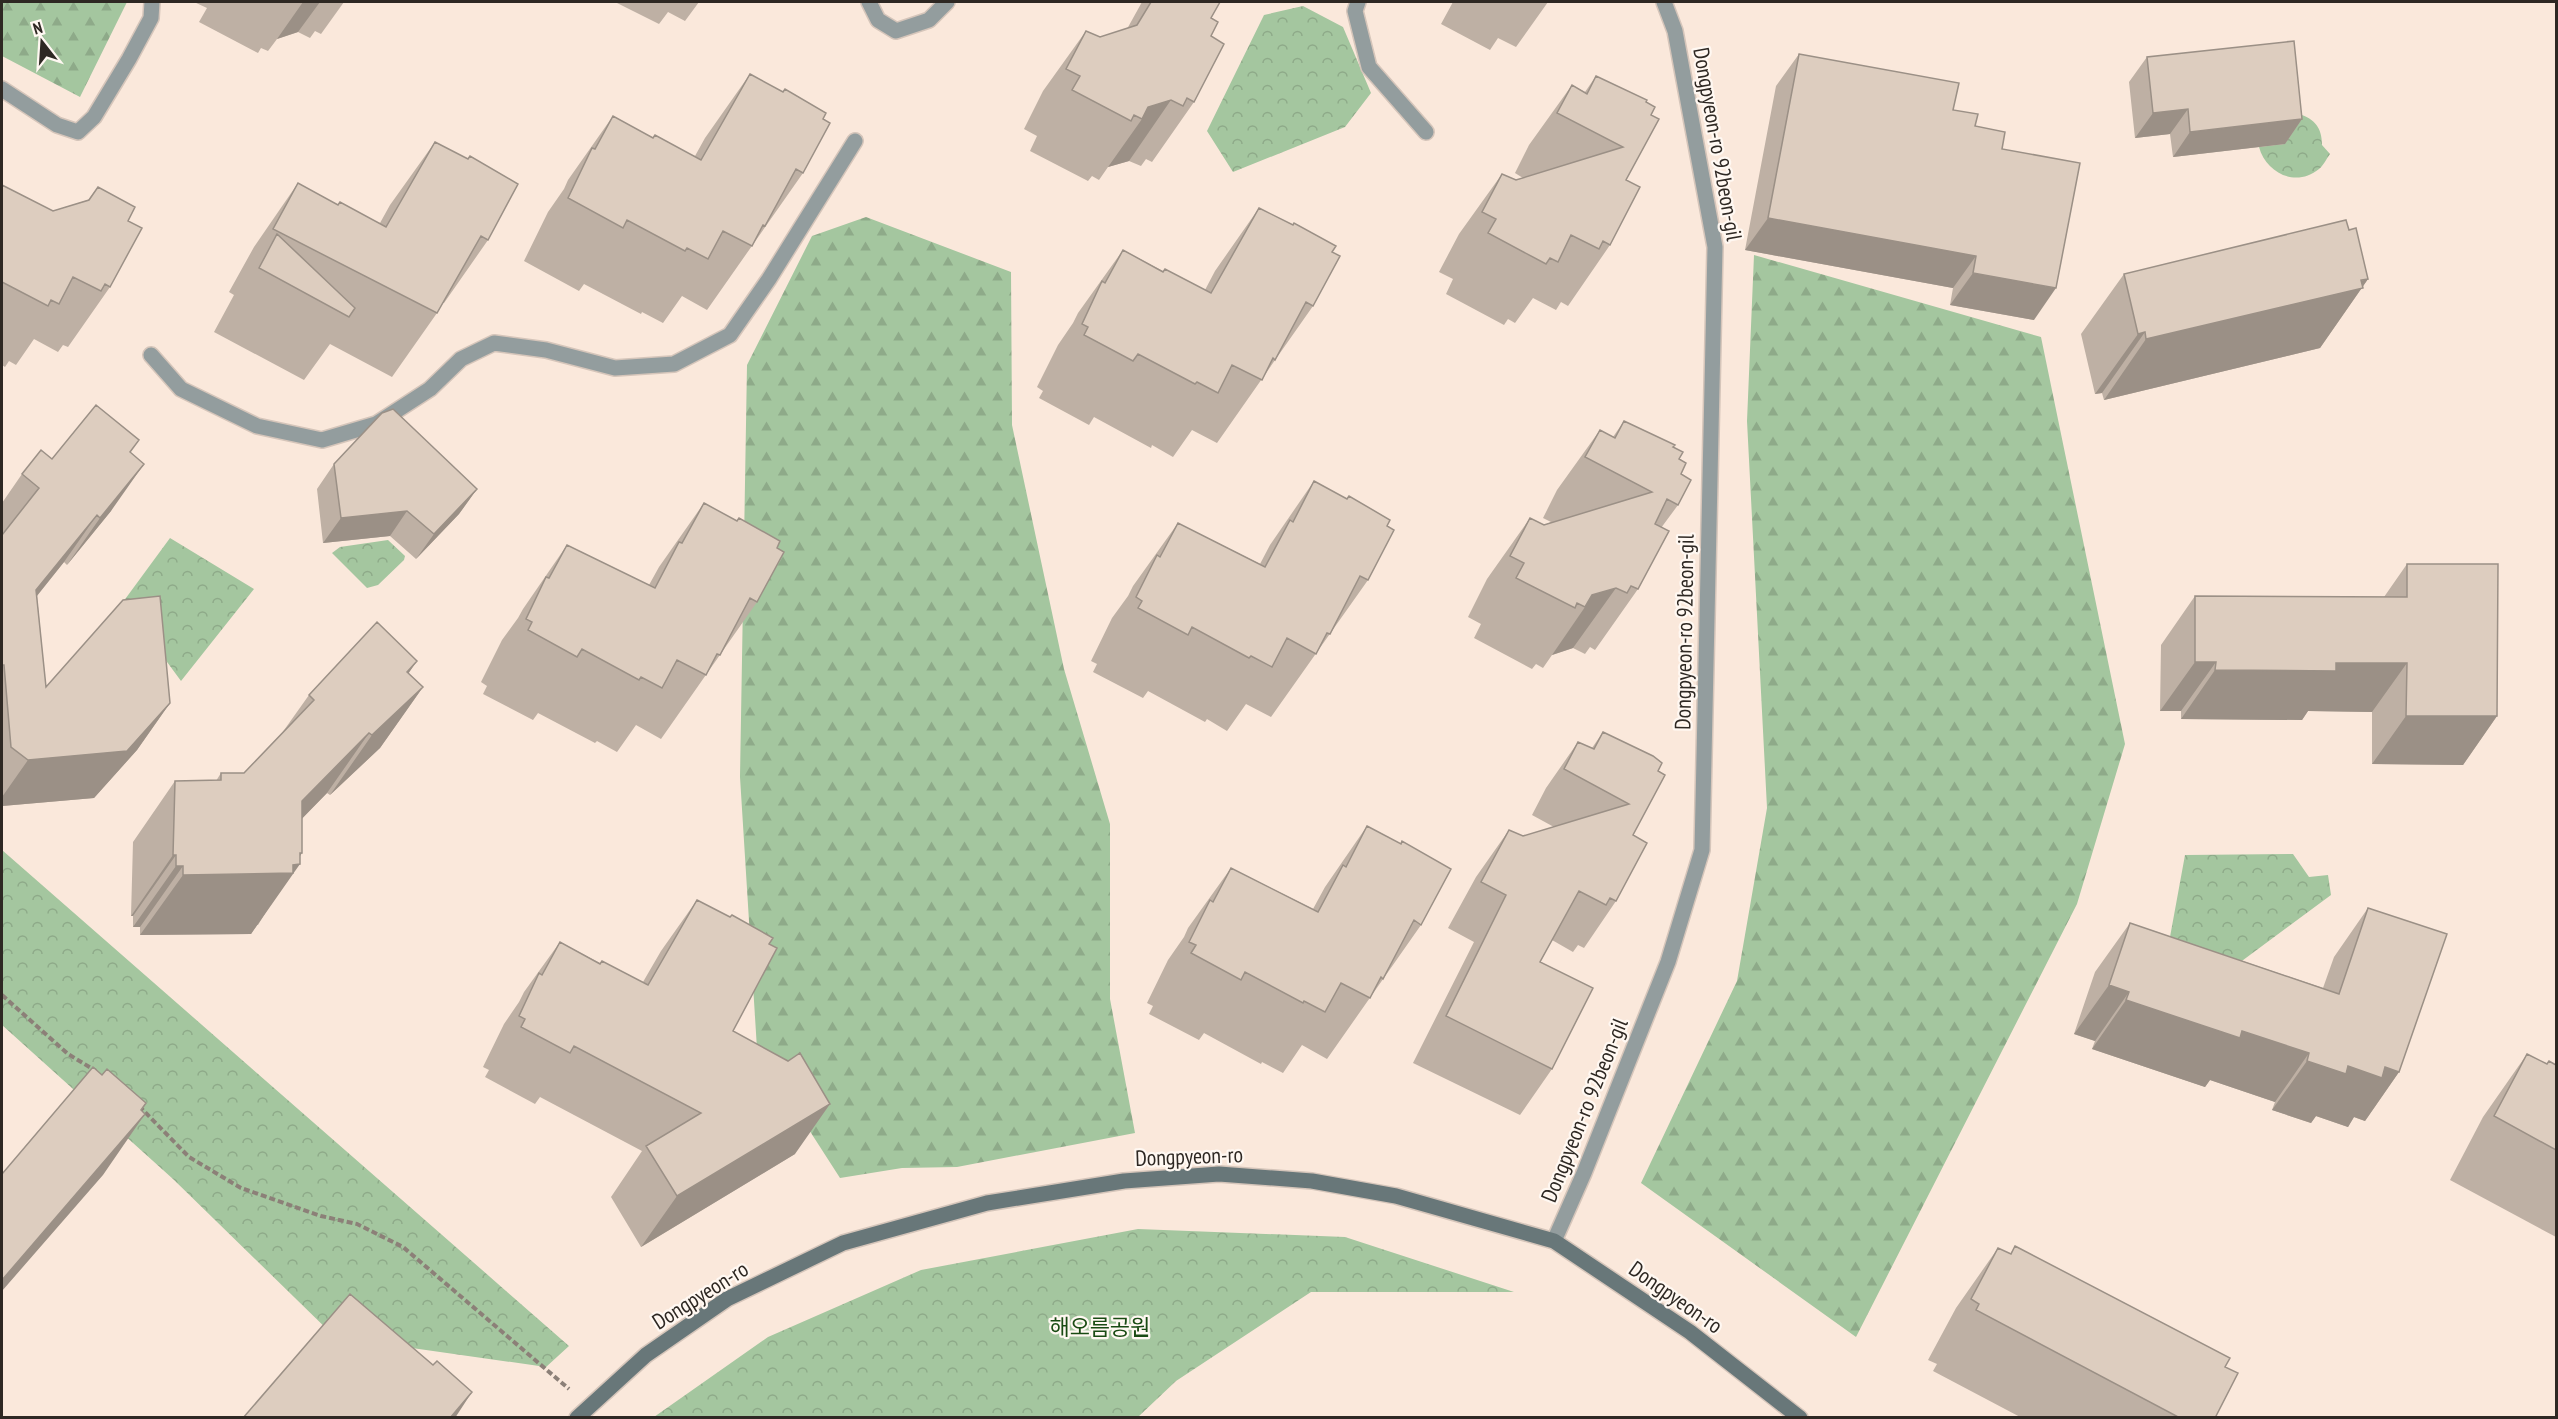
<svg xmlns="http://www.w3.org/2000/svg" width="2558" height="1419" font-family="'PT Sans Narrow','Noto Sans KR',sans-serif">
  <defs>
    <pattern id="forest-firs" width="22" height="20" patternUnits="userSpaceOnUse" patternTransform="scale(1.5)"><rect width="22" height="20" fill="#a4c69f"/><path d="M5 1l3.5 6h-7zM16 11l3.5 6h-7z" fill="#8eaa89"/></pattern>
    <pattern id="park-crowns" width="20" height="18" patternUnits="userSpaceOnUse" patternTransform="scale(1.5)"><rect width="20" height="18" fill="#a4c69f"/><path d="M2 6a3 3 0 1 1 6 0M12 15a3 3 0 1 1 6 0" fill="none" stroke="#8eaa89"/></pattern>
  </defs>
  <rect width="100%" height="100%" fill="#fae8db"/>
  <path fill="url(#forest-firs)" d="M 2,2 L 127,2 L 80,97 L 2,56 Z
    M 866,217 L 1011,272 L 1012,425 L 1064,669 L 1110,824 L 1110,999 L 1135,1133 L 957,1167 L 902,1168 L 840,1178 L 757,1049 L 740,777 L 747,365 L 812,236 Z
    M 1754,255 L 2041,337 L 2125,744 L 2077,904 L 1856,1337 L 1641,1183 L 1737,981 L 1767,808 L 1747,421 Z"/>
  <path fill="url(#park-crowns)" d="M 1303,6 L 1343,27 L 1371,93 L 1345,127 L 1233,172 L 1207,131 L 1264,15 Z
    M 2299,114 C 2315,119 2322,128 2322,145 L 2330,154 C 2327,158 2323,166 2319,169 C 2296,188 2266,173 2259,147 L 2284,144 Z
    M 170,538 L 254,589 L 181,681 L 123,602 Z
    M 388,540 L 405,556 L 404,560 L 378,585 L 367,588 L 332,553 L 340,547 Z
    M 2,850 L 569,1346 L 546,1367 L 335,1337 L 173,1179 L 2,1025 Z
    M 2293,854 L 2309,877 L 2328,875 L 2331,895 L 2227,972 L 2170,937 L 2185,855 Z
    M 1138,1229 L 1345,1237 L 1514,1292 L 1311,1292 L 1176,1381 L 1138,1417 L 654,1417 L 768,1337 L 921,1270 Z"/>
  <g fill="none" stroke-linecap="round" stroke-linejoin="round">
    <defs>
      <path id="lane" d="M 1358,2 L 1355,11 L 1369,67 L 1426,132"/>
      <path id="street" d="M 869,2 L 878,20 L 896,31 L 929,20 L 947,2
        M 2,89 L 57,125 L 78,132 L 94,117 L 129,59 L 151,18 L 152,2
        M 151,355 L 181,389 L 257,426 L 322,440 L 376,424 L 430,389 L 461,359 L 494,343 L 546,350 L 615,368 L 674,364 L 730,335 L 769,279 L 855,141
        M 1554,1241 L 1584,1173 L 1668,962 L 1702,850 L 1715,247 L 1675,31 L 1664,2"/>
      <path id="secondary" d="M 577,1418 L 646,1355 L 727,1299 L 843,1243 L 987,1203 L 1124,1181 L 1219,1174 L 1312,1181 L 1396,1196 L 1554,1241 L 1690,1332 L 1800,1418"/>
    </defs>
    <use href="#lane" stroke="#d5c5ba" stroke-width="18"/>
    <use href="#street" stroke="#d5c5ba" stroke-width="18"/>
    <use href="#secondary" stroke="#d5c5ba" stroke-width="18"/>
    <path stroke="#8c8078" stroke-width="4" stroke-dasharray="6 3" stroke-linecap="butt" d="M 2,995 L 68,1054 L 96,1071
      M 139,1106 L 189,1157 L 241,1188 L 321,1216 L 357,1224 L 403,1247 L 569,1389"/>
    <use href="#lane" stroke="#939d9e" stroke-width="15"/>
    <use href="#street" stroke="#939d9e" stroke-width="15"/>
    <use href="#secondary" stroke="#687779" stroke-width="15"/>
  </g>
  <path fill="#beb0a4" d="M 194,2 L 344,2 L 321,34 L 315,31 L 310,38 L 298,32 L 277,39 L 268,51 L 261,48 L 258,53 L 199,22 L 207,8 Z
    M 615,2 L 699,2 L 685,21 L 668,12 L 659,24 Z
    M 1142,2 L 1220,2 L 1211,18 L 1211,36 L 1194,102 L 1152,162 L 1146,159 L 1141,166 L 1129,161 L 1108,167 L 1099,180 L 1092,176 L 1088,181 L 1030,151 L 1037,136 L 1024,129 L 1043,91 L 1086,31 L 1100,37 L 1127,29 Z
    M 1453,2 L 1548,2 L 1516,47 L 1498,38 L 1490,50 L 1441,24 Z
    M 1799,54 L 1953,110 L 1975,126 L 2002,149 L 2034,320 L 1950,305 L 1953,288 L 1745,250 L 1776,86 Z
    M 2147,57 L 2302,119 L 2285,144 L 2173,157 L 2170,134 L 2135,138 L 2129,82 Z
    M 750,74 L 823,119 L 803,173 L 707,310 L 682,296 L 663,323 L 642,312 L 641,314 L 584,284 L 579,291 L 524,261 L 548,212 L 564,189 L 568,180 L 613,116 L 653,138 L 695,156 L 705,138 Z
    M 1596,76 L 1646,102 L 1651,115 L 1626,180 L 1610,245 L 1568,306 L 1561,302 L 1556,310 L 1533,298 L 1515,323 L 1508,319 L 1504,325 L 1446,294 L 1453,279 L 1439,272 L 1459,234 L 1502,174 L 1516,180 L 1523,178 L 1515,173 L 1529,145 L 1572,85 L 1585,92 Z
    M 435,142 L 488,240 L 444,303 L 443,303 L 437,313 L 392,377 L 330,344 L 304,380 L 214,332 L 234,295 L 229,292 L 254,247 L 298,183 L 338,205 L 380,223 L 390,205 Z
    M 2,185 L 53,211 L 88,200 L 98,187 L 128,221 L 110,287 L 68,347 L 63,345 L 58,352 L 34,339 L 16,365 L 9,361 L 5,367 L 2,365 Z
    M 1259,208 L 1332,252 L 1313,306 L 1217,443 L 1192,430 L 1173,457 L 1152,445 L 1151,448 L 1094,417 L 1089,425 L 1039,398 L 1043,391 L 1037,387 L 1058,345 L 1073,323 L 1078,313 L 1123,250 L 1163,271 L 1205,290 L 1215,271 Z
    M 2349,230 L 2368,279 L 2320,348 L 2104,400 L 2102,393 L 2095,394 L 2081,334 L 2124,274 Z
    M 1624,421 L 1673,447 L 1679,459 L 1681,474 L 1678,505 L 1661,528 L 1638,589 L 1595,650 L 1590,647 L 1585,654 L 1573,648 L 1552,655 L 1543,668 L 1536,664 L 1532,669 L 1474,638 L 1481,624 L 1468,617 L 1487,579 L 1530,518 L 1544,525 L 1551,522 L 1543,518 L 1557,490 L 1600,430 L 1613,437 Z
    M 130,453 L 111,511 L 67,565 L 64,562 L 37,596 L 46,687 L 170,703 L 137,750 L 94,798 L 2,806 L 2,535 L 3,533 L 2,531 L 2,503 L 22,474 L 52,459 Z
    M 334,464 L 477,489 L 459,514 L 416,559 L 390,536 L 323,543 L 317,489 Z
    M 1314,481 L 1387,526 L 1368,580 L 1271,717 L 1246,704 L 1227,731 L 1207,719 L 1205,722 L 1148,691 L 1143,698 L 1093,672 L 1097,664 L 1091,661 L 1112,618 L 1128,596 L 1133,586 L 1178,523 L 1260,564 L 1270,545 Z
    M 704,503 L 777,548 L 757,602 L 661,739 L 636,725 L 617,752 L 597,741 L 595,743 L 538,713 L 533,720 L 483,694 L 487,686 L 481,682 L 502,640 L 518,618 L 523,609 L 567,545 L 649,585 L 659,567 Z
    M 2407,564 L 2497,716 L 2463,765 L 2372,764 L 2372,712 L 2308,711 L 2302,720 L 2181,719 L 2181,711 L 2160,711 L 2161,645 L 2195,596 L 2384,597 Z
    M 408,674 L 423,687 L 380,748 L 330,795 L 327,793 L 302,818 L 300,856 L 258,925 L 257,925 L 251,934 L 140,935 L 140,927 L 133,927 L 133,916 L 131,916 L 133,842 L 175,781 L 216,781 L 221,773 L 244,773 L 282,733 L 309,695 Z
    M 1603,732 L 1653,756 L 1616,901 L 1584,948 L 1578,945 L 1573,952 L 1552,940 L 1540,962 L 1552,1069 L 1520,1115 L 1413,1063 L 1474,942 L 1448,928 L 1476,877 L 1509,830 L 1523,836 L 1554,827 L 1532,815 L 1546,788 L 1578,742 L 1592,748 Z
    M 1367,826 L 1400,844 L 1402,841 L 1421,925 L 1327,1059 L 1302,1045 L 1283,1073 L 1262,1062 L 1261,1064 L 1204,1033 L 1199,1040 L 1149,1014 L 1153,1006 L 1147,1003 L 1168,960 L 1184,937 L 1188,928 L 1231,868 L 1313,909 L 1325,887 Z
    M 697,900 L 769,944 L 733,1031 L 795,1154 L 641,1247 L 611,1197 L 642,1151 L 540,1097 L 535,1104 L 485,1077 L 489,1070 L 483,1067 L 504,1024 L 519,1002 L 524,992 L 560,942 L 600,963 L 643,982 L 661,951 Z
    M 2368,908 L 2399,1072 L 2365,1121 L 2354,1117 L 2348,1127 L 2316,1116 L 2311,1123 L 2272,1110 L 2275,1102 L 2210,1080 L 2205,1087 L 2092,1049 L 2095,1041 L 2074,1034 L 2095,972 L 2130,923 L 2323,988 L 2334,957 Z
    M 2527,1054 L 2546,1064 L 2556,1065 L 2556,1237 L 2450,1180 L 2483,1117 Z
    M 2015,1246 L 2225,1367 L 2215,1418 L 2022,1418 L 1933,1371 L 1937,1364 L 1928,1360 L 1956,1308 L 1998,1248 L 2010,1254 Z"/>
  <path fill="#9b9086" d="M 303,2 L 320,2 L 298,32 L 277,39 Z
    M 1171,100 L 1129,161 L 1108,167 L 1142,119 L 1148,107 Z
    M 2188,109 L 2170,134 L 2135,138 L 2153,113 Z
    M 2302,119 L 2285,144 L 2173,157 L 2190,132 Z
    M 1768,218 L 1976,256 L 1953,288 L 1745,250 Z
    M 1973,273 L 2056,288 L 2034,320 L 1950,305 Z
    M 2368,279 L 2320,348 L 2104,400 L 2146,339 Z
    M 2145,332 L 2102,393 L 2095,394 L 2138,334 Z
    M 144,464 L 111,511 L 67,565 L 100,518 Z
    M 477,489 L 459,514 L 416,559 L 434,534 Z
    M 407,511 L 390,536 L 323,543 L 341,518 Z
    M 97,515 L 64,562 L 3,638 L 36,590 Z
    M 1616,588 L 1573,648 L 1552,655 L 1585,607 L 1592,595 Z
    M 417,661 L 375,722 L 407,672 Z
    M 2195,662 L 2216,662 L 2181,711 L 2160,711 Z
    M 2336,663 L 2407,663 L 2372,712 L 2308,711 L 2302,720 L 2181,719 L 2215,670 Z
    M 423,687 L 380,748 L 330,795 L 372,735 Z
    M 170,703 L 137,750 L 94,798 L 2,806 L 2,797 L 28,760 Z
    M 2406,716 L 2497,716 L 2463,765 L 2372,764 Z
    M 369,733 L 327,793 L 260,862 L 302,801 Z
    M 300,853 L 302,853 L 294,865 L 300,864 L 251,934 L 140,935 L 183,875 Z
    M 173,855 L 176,855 L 133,916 L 131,916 Z
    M 176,866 L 183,866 L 140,927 L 133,927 Z
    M 2109,985 L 2129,992 L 2095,1041 L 2074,1034 Z
    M 2126,1000 L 2242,1031 L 2309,1053 L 2275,1102 L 2210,1080 L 2205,1087 L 2092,1049 Z
    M 2307,1061 L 2348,1066 L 2385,1067 L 2399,1072 L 2365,1121 L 2354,1117 L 2348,1127 L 2316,1116 L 2311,1123 L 2272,1110 Z
    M 830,1104 L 795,1154 L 641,1247 L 677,1196 Z
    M 145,1114 L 103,1175 L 2,1291 L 2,1280 Z
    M 472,1392 L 455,1418 L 450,1418 Z"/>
  <path fill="#ddcdbf" stroke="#9b9086" stroke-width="1.5" d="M 1151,2 L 1220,2 L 1211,18 L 1218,22 L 1211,36 L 1224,44 L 1194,102 L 1187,98 L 1183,106 L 1171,100 L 1148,107 L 1142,119 L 1134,115 L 1131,121 L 1072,90 L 1080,76 L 1066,69 L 1086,31 L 1100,37 L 1137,25 Z
    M 2294,41 L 2302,119 L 2190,132 L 2188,109 L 2153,113 L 2147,57 Z
    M 1799,54 L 1959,83 L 1953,110 L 1978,114 L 1975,126 L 2005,132 L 2002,149 L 2080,163 L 2056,288 L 1973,273 L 1976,256 L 1768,218 Z
    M 750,74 L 783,92 L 785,89 L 826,113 L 823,119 L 830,123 L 803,173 L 796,169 L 765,226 L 763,225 L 752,246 L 723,231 L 708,259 L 687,248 L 685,251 L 627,220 L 623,228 L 568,198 L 592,148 L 595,149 L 613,116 L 653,138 L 655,135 L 701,160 Z
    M 1596,76 L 1647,100 L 1646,102 L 1655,107 L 1651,115 L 1659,119 L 1626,180 L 1640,187 L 1610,245 L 1603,241 L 1599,249 L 1571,235 L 1558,262 L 1550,258 L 1546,264 L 1488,233 L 1496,219 L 1482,212 L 1502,174 L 1516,180 L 1623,147 L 1557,113 L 1572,85 L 1587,94 Z
    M 435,142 L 468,159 L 470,156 L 518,184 L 488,240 L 481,236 L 437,313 L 273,229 L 298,183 L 338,205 L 340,202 L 386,227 Z
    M 2,185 L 53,211 L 89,200 L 98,187 L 135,207 L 128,221 L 142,228 L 110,287 L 105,284 L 101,291 L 73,277 L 59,304 L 51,300 L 48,306 L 2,282 Z
    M 1259,208 L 1293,225 L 1294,223 L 1336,246 L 1332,252 L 1340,256 L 1313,306 L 1306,302 L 1275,360 L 1273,358 L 1262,380 L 1232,365 L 1218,393 L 1197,382 L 1195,384 L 1138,354 L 1133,361 L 1084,335 L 1088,327 L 1082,324 L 1102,281 L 1105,283 L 1123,250 L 1163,272 L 1165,269 L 1211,293 Z
    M 2346,220 L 2349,230 L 2356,228 L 2368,279 L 2361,280 L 2363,288 L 2146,339 L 2145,332 L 2138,334 L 2124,274 Z
    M 277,234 L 355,308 L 349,317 L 259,268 Z
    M 96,405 L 139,440 L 130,452 L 144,464 L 100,518 L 97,515 L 36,590 L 46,687 L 123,600 L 160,596 L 170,703 L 127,751 L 28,760 L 11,747 L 4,665 L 2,665 L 2,535 L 39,488 L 22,474 L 41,450 L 52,459 Z
    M 393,409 L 477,489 L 434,534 L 407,511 L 341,518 L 334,464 L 382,413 Z
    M 1624,421 L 1675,445 L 1673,447 L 1683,452 L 1679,459 L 1686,463 L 1681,474 L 1691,480 L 1678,505 L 1667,499 L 1655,524 L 1669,531 L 1638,589 L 1631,586 L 1627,593 L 1616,588 L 1592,595 L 1585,607 L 1577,603 L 1575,608 L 1516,578 L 1524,563 L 1510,556 L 1530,518 L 1544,525 L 1652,492 L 1585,457 L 1600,430 L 1615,438 Z
    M 1314,481 L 1347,499 L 1349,496 L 1390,520 L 1387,526 L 1394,530 L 1368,580 L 1360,576 L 1330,634 L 1327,633 L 1316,654 L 1287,638 L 1272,667 L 1251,656 L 1249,658 L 1192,627 L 1188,635 L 1138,608 L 1142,601 L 1136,597 L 1157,555 L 1160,557 L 1178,523 L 1265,567 L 1290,520 L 1293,522 Z
    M 704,503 L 737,521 L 739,518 L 780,541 L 777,548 L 784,552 L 757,602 L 750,598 L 720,655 L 717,654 L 706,675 L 677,660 L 662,688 L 641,677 L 639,680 L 582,649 L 577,657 L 528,630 L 532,622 L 526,619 L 546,577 L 549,578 L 567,545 L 655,588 L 679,542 L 682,543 Z
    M 2407,564 L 2498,564 L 2497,716 L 2406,716 L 2407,663 L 2336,663 L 2336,671 L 2215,670 L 2216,662 L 2195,662 L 2195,596 L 2407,597 Z
    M 377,622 L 417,661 L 407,672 L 423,687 L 372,735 L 369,733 L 302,801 L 302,853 L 300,853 L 300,864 L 293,865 L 293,873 L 183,875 L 183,866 L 176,866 L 176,855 L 173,855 L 175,781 L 221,780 L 221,773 L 244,773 L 314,700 L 309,695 Z
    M 1603,732 L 1653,756 L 1662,763 L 1658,771 L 1665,775 L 1633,835 L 1647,843 L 1616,901 L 1610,898 L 1606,905 L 1579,891 L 1540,962 L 1593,988 L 1552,1069 L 1446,1016 L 1506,895 L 1481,882 L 1509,830 L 1523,836 L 1629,804 L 1564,769 L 1578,742 L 1594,749 Z
    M 1367,826 L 1401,844 L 1402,841 L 1451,869 L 1421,925 L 1414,920 L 1383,979 L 1381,977 L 1370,998 L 1341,983 L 1325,1012 L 1304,1001 L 1303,1003 L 1245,972 L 1241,980 L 1191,953 L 1196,945 L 1189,942 L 1210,900 L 1213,902 L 1231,868 L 1318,912 L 1343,865 L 1346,867 Z
    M 697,900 L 730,917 L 732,915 L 773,938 L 769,944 L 777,948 L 733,1031 L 788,1061 L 800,1053 L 830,1104 L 677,1196 L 646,1146 L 701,1113 L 574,1046 L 570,1053 L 521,1027 L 525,1019 L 519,1016 L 539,973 L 542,975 L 560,942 L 600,964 L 602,961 L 648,985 Z
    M 2368,908 L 2447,934 L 2399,1072 L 2385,1067 L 2382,1078 L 2348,1066 L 2346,1074 L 2307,1061 L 2309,1053 L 2242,1031 L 2240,1038 L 2126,1000 L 2129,992 L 2109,985 L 2130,923 L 2339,994 Z
    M 2527,1054 L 2547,1064 L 2549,1061 L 2556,1065 L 2556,1150 L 2494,1116 Z
    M 93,1067 L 102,1075 L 107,1069 L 146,1103 L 141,1110 L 145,1114 L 2,1280 L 2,1174 Z
    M 2015,1246 L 2230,1358 L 2225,1367 L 2238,1373 L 2215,1418 L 2180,1418 L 1976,1310 L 1979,1304 L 1971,1299 L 1998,1248 L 2011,1254 Z
    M 350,1294 L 433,1365 L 437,1361 L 472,1392 L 450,1418 L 243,1418 Z"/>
  <g text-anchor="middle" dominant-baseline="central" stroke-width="4.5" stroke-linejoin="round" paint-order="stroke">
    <g font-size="22" fill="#2e2823" stroke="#fff8f2">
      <text transform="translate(1718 144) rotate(80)">Dongpyeon-ro 92beon-gil</text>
      <text transform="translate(1684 632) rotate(-89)">Dongpyeon-ro 92beon-gil</text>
      <text transform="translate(1584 1110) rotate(-68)">Dongpyeon-ro 92beon-gil</text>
      <text transform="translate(1189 1156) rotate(-2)">Dongpyeon-ro</text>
      <text transform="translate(700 1295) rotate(-32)">Dongpyeon-ro</text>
      <text transform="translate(1676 1297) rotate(35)">Dongpyeon-ro</text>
    </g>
    <g font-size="22" fill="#194b13" stroke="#fff8f2">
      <text x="1100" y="1327">해오름공원</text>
    </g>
  </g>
  <rect width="2558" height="1419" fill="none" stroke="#2e2823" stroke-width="6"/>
  <g transform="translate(42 42) rotate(343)" stroke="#fff8f2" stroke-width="4.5" paint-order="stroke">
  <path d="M0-4.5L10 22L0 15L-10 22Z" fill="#2e2823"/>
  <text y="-9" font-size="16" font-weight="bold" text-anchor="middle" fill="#2e2823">N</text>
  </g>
</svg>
